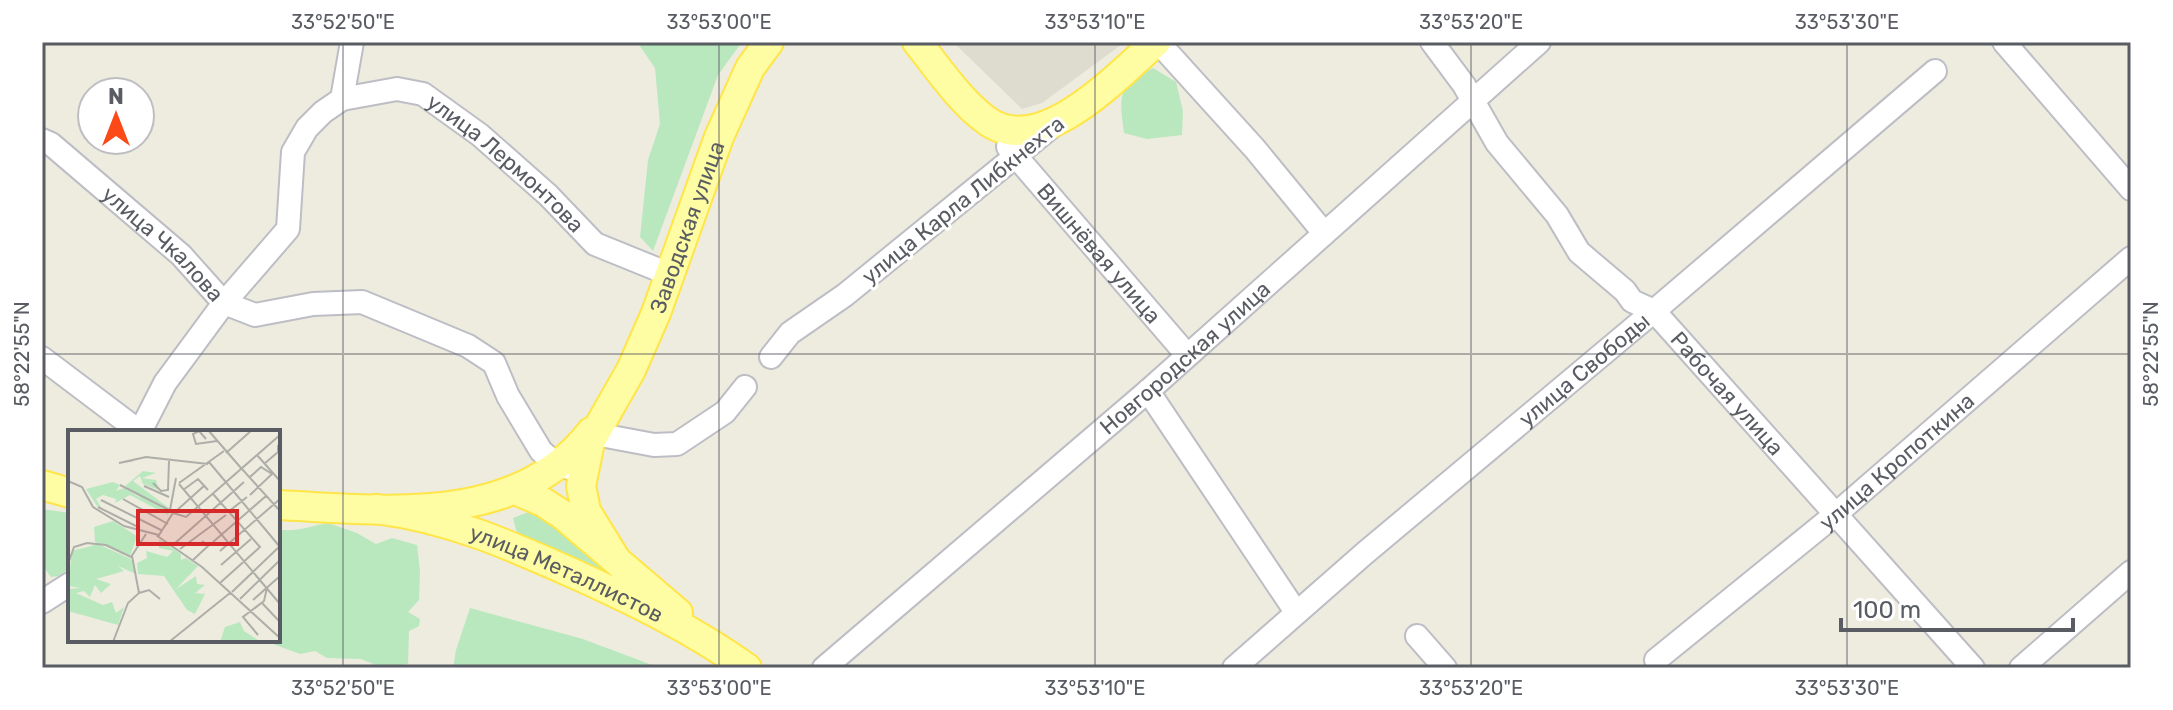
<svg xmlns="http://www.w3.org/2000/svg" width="2173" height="710" font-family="Rubik,sans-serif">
  <rect width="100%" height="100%" fill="#eeecdf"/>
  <path fill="#dddcce" d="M 953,42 L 1125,42 L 1042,103 L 1022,109 Z"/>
  <path fill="#b9e8bf" d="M 637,42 L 742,42 L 718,75 L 653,251 L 640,237 L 648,160 L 660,124 L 655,68 Z
    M 1153,68 L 1176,82 L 1183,111 L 1182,135 L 1147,139 L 1124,133 C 1119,95 1117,88 1153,68 Z
    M 42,509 L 70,513 L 70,568 L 58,576 L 51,577 L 42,565 Z
    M 531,511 L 555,525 L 637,587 L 521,538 L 516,530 L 513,518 Z
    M 328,523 L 357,533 L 376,544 L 392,538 L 417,545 L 420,571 L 419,600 L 408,612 L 420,619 L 419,626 L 409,631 L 408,664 L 383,668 L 361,659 L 327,658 L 315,651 L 300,654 L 262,640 L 278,640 L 278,529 C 294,533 311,526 328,523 Z
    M 470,608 L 583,639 L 660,668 L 453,668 L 456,650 Z"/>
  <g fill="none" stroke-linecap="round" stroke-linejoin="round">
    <defs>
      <g id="minor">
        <path id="s1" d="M 352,42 L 342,99 L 397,89 L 423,94 L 480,135 L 548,195 L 595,244 L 669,274"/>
        <path d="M 1158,42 L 1255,149 L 1324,233"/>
        <path id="s2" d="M 1432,42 L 1464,85 L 1497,143 L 1557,215 L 1579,252 L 1625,291 L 1632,301 L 1654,311 L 1973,668"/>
        <path d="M 2004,42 L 2131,189"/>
        <path id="s3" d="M 42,140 L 51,144 L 181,255 L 224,303 L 255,315 L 313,304 L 362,302 L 468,346 L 494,363 L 508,396 L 541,451 L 557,465 L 570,468"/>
        <path id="s4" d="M 1008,147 L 1187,355"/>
        <path d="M 771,357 L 790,333 L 845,295 L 1055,124"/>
        <path d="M 42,358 L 140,432"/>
        <path d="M 1148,391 L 1296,612"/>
        <path d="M 140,432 L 165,383 L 224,303 L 288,229 L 293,152 L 307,128 L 323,112 L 342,99"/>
        <path d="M 590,433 L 654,445 L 677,444 L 725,412 L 745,387"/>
        <path d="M 42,602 L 70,584"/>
        <path d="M 1417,636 L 1445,668"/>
        <path id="s5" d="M 1656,660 L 1836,514 L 2131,258"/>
        <path id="s6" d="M 824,668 L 1148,391 L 1539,42"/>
        <path id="s7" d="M 1234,668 L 1365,553 L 1654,311 L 1935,71"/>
        <path d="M 2021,668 L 2131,572"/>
      </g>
      <g id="major">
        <path d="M 917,42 C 938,68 959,100 986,120 C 1040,161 1118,75 1156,42"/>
        <path d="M 42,485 L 70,493"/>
        <path d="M 515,490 L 543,502 L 563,515 L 678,613"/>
        <path d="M 278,505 C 385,510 516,528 591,432"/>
        <path id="s8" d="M 376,509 C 450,518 512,546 579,576 C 638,603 694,630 747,668"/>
        <path id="s9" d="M 615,558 L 586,511 L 581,486 L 590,442 L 631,370 L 656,313 L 719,137 L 750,68 L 769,42"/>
      </g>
    </defs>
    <use href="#minor" stroke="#bdbec5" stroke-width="26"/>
    <use href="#major" stroke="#ffe547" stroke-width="32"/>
    <use href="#minor" stroke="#fff" stroke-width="22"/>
    <use href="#major" stroke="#fffda3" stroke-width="28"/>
  </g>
  <path fill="none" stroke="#595c63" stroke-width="2" stroke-opacity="0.45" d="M 343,42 L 343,668M 719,42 L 719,668M 1095,42 L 1095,668M 1471,42 L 1471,668M 1847,42 L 1847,668M 42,354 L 2131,354"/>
  <g text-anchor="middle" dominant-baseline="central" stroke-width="6" stroke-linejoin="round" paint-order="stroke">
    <g font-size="22" fill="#595c63" stroke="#fff">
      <text stroke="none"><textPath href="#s1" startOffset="248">улица Лермонтова</textPath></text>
      <text transform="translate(963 200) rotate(-39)">улица Карла Либкнехта</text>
      <text stroke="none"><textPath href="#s9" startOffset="362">Заводская улица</textPath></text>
      <text stroke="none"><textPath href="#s3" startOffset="160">улица Чкалова</textPath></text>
      <text stroke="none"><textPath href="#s4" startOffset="140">Вишнёвая улица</textPath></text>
      <text stroke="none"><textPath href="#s6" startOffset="476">Новгородская улица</textPath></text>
      <text stroke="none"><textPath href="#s7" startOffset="460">улица Свободы</textPath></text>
      <text stroke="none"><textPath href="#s2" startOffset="464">Рабочая улица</textPath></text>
      <text stroke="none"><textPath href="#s5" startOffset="312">улица Кропоткина</textPath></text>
      <text stroke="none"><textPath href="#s8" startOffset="202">улица Металлистов</textPath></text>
    </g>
  </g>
  <g transform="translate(68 430)">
    <rect width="212" height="212" fill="#eeecdf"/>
    <path d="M 75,41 L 88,43 L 74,48 L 88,50 L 91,60 L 75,54 L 72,46 L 65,51 L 101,78 L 105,71 L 100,85 L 62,65 L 47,73 L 48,69 L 35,65 L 28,69 L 33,77 L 29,76 L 18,59 L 45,52 L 52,55 L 48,61 L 56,58 L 74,69 L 57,56 ZM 45,91 L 69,106 L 62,126 L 27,112 L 26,97 ZM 91,109 L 113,124 L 113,130 L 118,128 L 130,136 L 108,159 L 128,146 L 129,154 L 137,155 L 127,163 L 137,164 L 127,184 L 119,180 L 96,146 L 70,144 L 69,133 L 79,128 L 78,121 L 99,127 L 105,121 L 91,118 ZM 30,114 L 63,129 L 68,144 L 50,136 L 56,141 L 28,149 L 43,154 L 33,163 L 27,155 L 22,167 L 16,161 L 8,163 L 35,175 L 44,172 L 48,183 L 56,177 L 50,195 L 0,181 L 0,159 L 13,158 L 0,156 L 4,121 ZM 172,192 L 176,201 L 193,212 L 152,212 L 157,197 Z" fill="#b9e8bf"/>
    <path fill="none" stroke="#aeaea9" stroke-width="2" d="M 140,0 L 173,38M 138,9 L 131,1 L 125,4 L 128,14 L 149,11M 158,23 L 184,0M 189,25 L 212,51M 66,30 L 51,33 L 78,27 L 140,34M 141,32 L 212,117M 196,34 L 210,22 L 210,15M 174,39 L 212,81M 0,51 L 14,57 L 25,77 L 56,96 L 91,105 L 105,83 L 118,87 L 212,5M 85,53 L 93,61 L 100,60 L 101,31M 111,53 L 156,21M 111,54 L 212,174M 52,55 L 103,81M 76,56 L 101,67M 115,60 L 130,49 L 140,60M 145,64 L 192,117 L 152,153M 182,65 L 204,44 L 193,37 L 182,47M 55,69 L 100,94M 33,70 L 93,100M 30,77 L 72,98M 102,80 L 108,48M 107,82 L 137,55M 160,82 L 179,67M 88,105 L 134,137 L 212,208M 145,112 L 198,66M 106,114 L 176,52M 112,119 L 158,85M 152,121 L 212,69M 125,130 L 140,116 L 134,111M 0,134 L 6,117 L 19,113 L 38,115 L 63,127 L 78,104M 153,135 L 183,109M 164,162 L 212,116M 71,163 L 81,160 L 92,169M 172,169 L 212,130M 185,170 L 212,146M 194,173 L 212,192M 190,205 L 175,187 L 196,171 L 199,158M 45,212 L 60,173 L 71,163 L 64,126M 101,212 L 162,163"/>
    <path fill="#d62828" fill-opacity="0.15" stroke="#d62828" stroke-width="4" d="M 70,81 L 169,81 L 169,114 L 70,114 Z"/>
    <rect width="212" height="212" fill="none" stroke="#595c63" stroke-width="4"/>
  </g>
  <rect width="2173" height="710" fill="none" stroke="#ffffff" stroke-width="88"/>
  <g transform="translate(116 116)"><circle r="38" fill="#ffffff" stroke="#bdbec1" stroke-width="2"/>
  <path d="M0-6L14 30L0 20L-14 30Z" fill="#fb4918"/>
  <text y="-12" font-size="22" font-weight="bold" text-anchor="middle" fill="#595c63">N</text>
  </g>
  <path d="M1841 618v12h232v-12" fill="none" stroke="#595c63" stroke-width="4"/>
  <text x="1853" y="618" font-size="24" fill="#595c63" stroke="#ffffff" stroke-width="6" paint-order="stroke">100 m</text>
  <rect x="44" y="44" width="2085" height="622" fill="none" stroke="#595c63" stroke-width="3"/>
  <g font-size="20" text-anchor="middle" fill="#595c63">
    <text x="343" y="29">33°52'50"E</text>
    <text x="719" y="29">33°53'00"E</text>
    <text x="1095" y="29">33°53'10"E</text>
    <text x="1471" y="29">33°53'20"E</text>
    <text x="1847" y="29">33°53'30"E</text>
    <text transform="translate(22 354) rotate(-90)" y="7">58°22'55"N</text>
    <text transform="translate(2151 354) rotate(-90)" y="7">58°22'55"N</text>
    <text x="343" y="695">33°52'50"E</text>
    <text x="719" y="695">33°53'00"E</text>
    <text x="1095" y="695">33°53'10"E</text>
    <text x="1471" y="695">33°53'20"E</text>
    <text x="1847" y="695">33°53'30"E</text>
  </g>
</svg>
